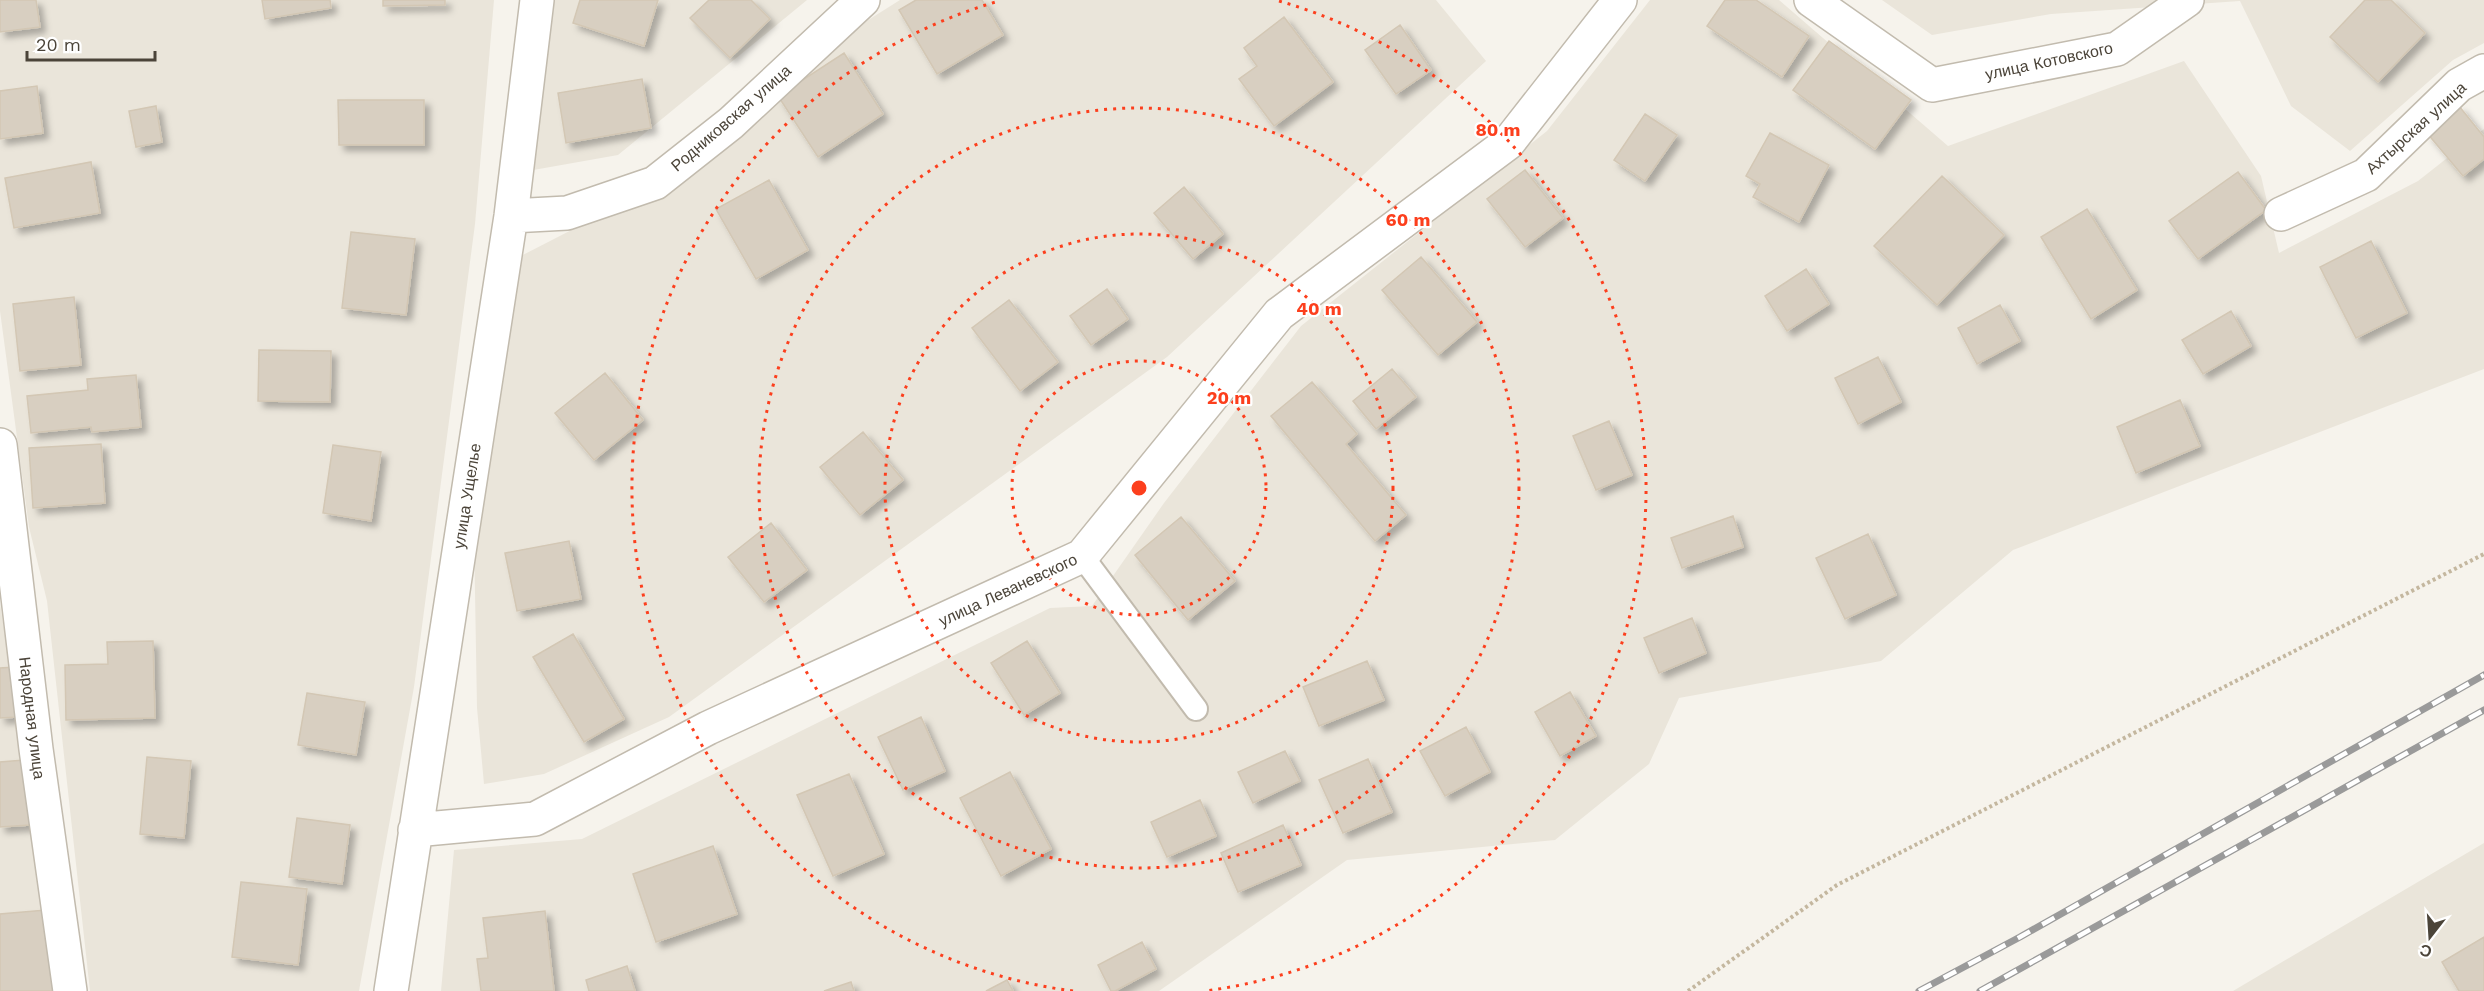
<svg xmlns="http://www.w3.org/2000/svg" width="2484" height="991" font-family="'Work Sans',sans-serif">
  <defs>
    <filter id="shadow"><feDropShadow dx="5.5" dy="5.5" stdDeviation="3" flood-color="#0004"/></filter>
  </defs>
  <rect width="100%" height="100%" fill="#f6f3ec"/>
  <path fill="#eae5da" d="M 0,0 L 494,0 L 475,224 L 414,687 L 359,991 L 90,991 L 47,601 L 29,527 L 0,311 Z
    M 545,0 L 807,0 L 618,155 L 522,172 Z
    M 900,0 L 1436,0 L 1486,61 L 1167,357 L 669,717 L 544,774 L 484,784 L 477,708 L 474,534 L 517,258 L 589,221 L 800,63 Z
    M 1650,0 L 1779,0 L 1948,146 L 2184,61 L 2261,176 L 2279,253 L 2418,181 L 2484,129 L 2484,369 L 2013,550 L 1881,661 L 1679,698 L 1649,764 L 1555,840 L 1347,860 L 1159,991 L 441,991 L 454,850 L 582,839 L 1050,608 L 1092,606 L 1164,503 L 1301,326 L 1547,131 Z
    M 1882,0 L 2484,0 L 2484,43 L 2453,60 L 2350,151 L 2291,106 L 2240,1 L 2051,14 L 1932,35 Z
    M 0,603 L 60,991 L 0,991 Z
    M 2484,843 L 2484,991 L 2233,991 Z"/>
  <path fill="#d8cfc1" stroke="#d3c7b4" stroke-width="1.5" filter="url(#shadow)" d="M 0,0 L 36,0 L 40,27 L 0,32 Z
    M 262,0 L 330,0 L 331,8 L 265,19 Z
    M 383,0 L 445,0 L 445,5 L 383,6 Z
    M 580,0 L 658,0 L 644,46 L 573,23 Z
    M 709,0 L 751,0 L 770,19 L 730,58 L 690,18 Z
    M 916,0 L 982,0 L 1003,35 L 937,74 L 899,10 Z
    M 1725,0 L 1756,0 L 1809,36 L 1782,77 L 1707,26 Z
    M 2365,0 L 2391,0 L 2425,33 L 2378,82 L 2330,37 Z
    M 1284,17 L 1333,82 L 1274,126 L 1239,79 L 1257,66 L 1244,48 Z
    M 1400,25 L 1431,70 L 1396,94 L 1365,50 Z
    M 1829,41 L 1911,100 L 1875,149 L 1793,90 Z
    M 844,53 L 883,114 L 818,157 L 778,96 Z
    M 642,79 L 651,128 L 566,143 L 558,93 Z
    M 37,86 L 43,133 L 0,139 L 0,91 Z
    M 338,100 L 424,100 L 424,145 L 339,145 Z
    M 156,106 L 162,142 L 136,147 L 129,111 Z
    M 2459,106 L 2484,137 L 2484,159 L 2463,176 L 2427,133 Z
    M 1645,114 L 1677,135 L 1645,181 L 1614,160 Z
    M 1770,133 L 1829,165 L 1799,222 L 1753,197 L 1760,184 L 1746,176 Z
    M 91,162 L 100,213 L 14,228 L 5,178 Z
    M 1525,170 L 1563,218 L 1525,247 L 1487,199 Z
    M 2238,172 L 2266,210 L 2198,259 L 2169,221 Z
    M 1942,176 L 2004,235 L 1937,305 L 1874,246 Z
    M 769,180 L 808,250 L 756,279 L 716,209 Z
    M 1184,187 L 1223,234 L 1193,259 L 1154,213 Z
    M 2087,209 L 2137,290 L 2091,319 L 2041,237 Z
    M 351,232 L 415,239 L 406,315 L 342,308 Z
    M 2371,241 L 2407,313 L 2356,338 L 2320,267 Z
    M 1421,257 L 1477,322 L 1438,355 L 1382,290 Z
    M 1806,269 L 1829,304 L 1787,331 L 1765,296 Z
    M 1107,289 L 1128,319 L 1091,345 L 1070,316 Z
    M 74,297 L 81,365 L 20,371 L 13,304 Z
    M 1009,300 L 1058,362 L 1020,391 L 972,328 Z
    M 2000,305 L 2020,341 L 1977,364 L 1958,328 Z
    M 2231,311 L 2251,346 L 2203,374 L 2182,340 Z
    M 259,350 L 331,351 L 330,402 L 258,401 Z
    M 1878,357 L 1901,402 L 1858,424 L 1835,378 Z
    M 1392,369 L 1416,397 L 1376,429 L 1353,401 Z
    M 605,373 L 643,420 L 594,460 L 555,413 Z
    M 136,375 L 141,427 L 92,432 L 91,427 L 31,433 L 27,396 L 88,390 L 87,379 Z
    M 1312,382 L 1357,434 L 1346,444 L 1406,515 L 1375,541 L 1271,416 Z
    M 2180,400 L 2200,446 L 2136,473 L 2117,427 Z
    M 1609,421 L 1632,475 L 1596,490 L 1573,436 Z
    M 863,432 L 903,480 L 860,515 L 820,467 Z
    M 101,444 L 105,503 L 33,508 L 29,448 Z
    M 333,445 L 381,452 L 371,521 L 323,513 Z
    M 1733,516 L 1743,547 L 1682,568 L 1671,538 Z
    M 1181,517 L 1235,581 L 1188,620 L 1135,555 Z
    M 771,523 L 807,570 L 764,602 L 728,557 Z
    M 1868,534 L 1896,595 L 1845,619 L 1816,558 Z
    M 569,541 L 581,599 L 517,611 L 505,553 Z
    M 1692,618 L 1706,653 L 1659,673 L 1644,638 Z
    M 573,634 L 624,719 L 584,742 L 533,657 Z
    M 153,641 L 155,718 L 66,720 L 65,665 L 108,664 L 107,642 Z
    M 1027,641 L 1060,693 L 1024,715 L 991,663 Z
    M 1367,661 L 1384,700 L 1319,726 L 1303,687 Z
    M 15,667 L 18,717 L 0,718 L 0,668 Z
    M 1570,692 L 1596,736 L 1560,756 L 1535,712 Z
    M 307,693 L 365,702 L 356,755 L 298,745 Z
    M 921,717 L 945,771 L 903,790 L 878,737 Z
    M 1466,727 L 1490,772 L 1445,796 L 1420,751 Z
    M 1285,751 L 1300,781 L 1253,803 L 1238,772 Z
    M 147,757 L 191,761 L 184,838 L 140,834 Z
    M 1368,759 L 1392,812 L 1343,833 L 1319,780 Z
    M 24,760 L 30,825 L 0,827 L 0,762 Z
    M 1010,772 L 1051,849 L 1001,876 L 960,798 Z
    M 849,774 L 884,854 L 833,876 L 797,795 Z
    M 1200,800 L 1216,836 L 1167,857 L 1151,822 Z
    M 297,818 L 350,825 L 342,884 L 289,877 Z
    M 1283,825 L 1301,865 L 1238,892 L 1221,853 Z
    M 713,846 L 737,914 L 656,942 L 633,874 Z
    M 241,882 L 307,889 L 298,965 L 232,957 Z
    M 46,910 L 54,991 L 0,991 L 0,914 Z
    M 545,911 L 554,991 L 481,991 L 477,959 L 488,958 L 483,918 Z
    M 2484,937 L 2484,991 L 2459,991 L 2442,962 Z
    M 1142,942 L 1156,969 L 1115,991 L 1111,991 L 1098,965 Z
    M 627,966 L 635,991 L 589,991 L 586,980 Z
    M 1007,980 L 1013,991 L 986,991 Z
    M 851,982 L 854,991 L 824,991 Z"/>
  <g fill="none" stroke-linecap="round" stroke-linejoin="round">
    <defs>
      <path id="service" d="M 1082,556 L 1196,709"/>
      <path id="minor" d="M 1811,0 L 1932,85 L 2117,49 L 2187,0
        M 2281,214 L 2366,175 L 2459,85 L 2484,71
        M 511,216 L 567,213 L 655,183 L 731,123 L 863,0
        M 0,445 L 36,749 L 70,991
        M 415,830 L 535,819 L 708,728 L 1082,556 L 1279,314 L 1508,143 L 1620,0
        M 391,991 L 511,216 L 537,0"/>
    </defs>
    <use href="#service" stroke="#c2bbae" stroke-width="26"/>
    <use href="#minor" stroke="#c2bbae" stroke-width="36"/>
    <path stroke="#c4b79f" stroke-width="4" stroke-dasharray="3 3" stroke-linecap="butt" d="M 1688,991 L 1837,885 L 2484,554"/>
    <use href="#service" stroke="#fff" stroke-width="22"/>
    <use href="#minor" stroke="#fff" stroke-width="33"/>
    <defs>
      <path id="rail" d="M 1919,991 L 2020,937 L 2484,675
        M 1980,991 L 2484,710"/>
    </defs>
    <use href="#rail" stroke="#9a9a9a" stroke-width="7"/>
    <use href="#rail" stroke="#fff" stroke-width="4.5" stroke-dasharray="14" stroke-linecap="butt"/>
  </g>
  <g fill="none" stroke="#fc3f1d" stroke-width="3" stroke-dasharray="3 6">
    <circle cx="1139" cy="488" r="127"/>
    <circle cx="1139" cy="488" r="254"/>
    <circle cx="1139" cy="488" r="380"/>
    <path d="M1073 991A507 507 0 0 1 999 1M1279 1A507 507 0 0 1 1205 991"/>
  </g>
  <g text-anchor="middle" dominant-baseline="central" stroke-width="4.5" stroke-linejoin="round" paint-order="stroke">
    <g font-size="16" fill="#4b4439" stroke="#fff">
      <text transform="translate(2049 61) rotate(-12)">улица Котовского</text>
      <text transform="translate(731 118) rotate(-41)">Родниковская улица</text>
      <text transform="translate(2416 128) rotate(-42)">Ахтырская улица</text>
      <text transform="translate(467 496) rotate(-81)">улица Ущелье</text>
      <text transform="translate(1008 590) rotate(-25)">улица Леваневского</text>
      <text transform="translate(32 718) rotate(83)">Народная улица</text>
    </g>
  </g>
  <circle cx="1139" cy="488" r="9" fill="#fc3f1d" stroke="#fff" stroke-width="3"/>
  <g font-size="18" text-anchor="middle" font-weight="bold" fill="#fc3f1d" stroke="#fff" stroke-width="4.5" stroke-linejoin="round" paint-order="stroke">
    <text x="1498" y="136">80 m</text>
    <text x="1408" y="226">60 m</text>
    <text x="1319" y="315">40 m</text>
    <text x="1229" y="404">20 m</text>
  </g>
  <g transform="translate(2430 937) rotate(197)" stroke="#ffffff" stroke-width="4.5" paint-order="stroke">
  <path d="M0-4.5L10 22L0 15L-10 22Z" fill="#4b4439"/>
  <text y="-9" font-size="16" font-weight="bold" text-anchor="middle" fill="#4b4439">С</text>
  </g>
  <path d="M27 51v9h128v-9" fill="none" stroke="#4b4439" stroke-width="3"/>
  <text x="36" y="51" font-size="18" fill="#4b4439" stroke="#ffffff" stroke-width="4.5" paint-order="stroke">20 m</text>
</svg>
